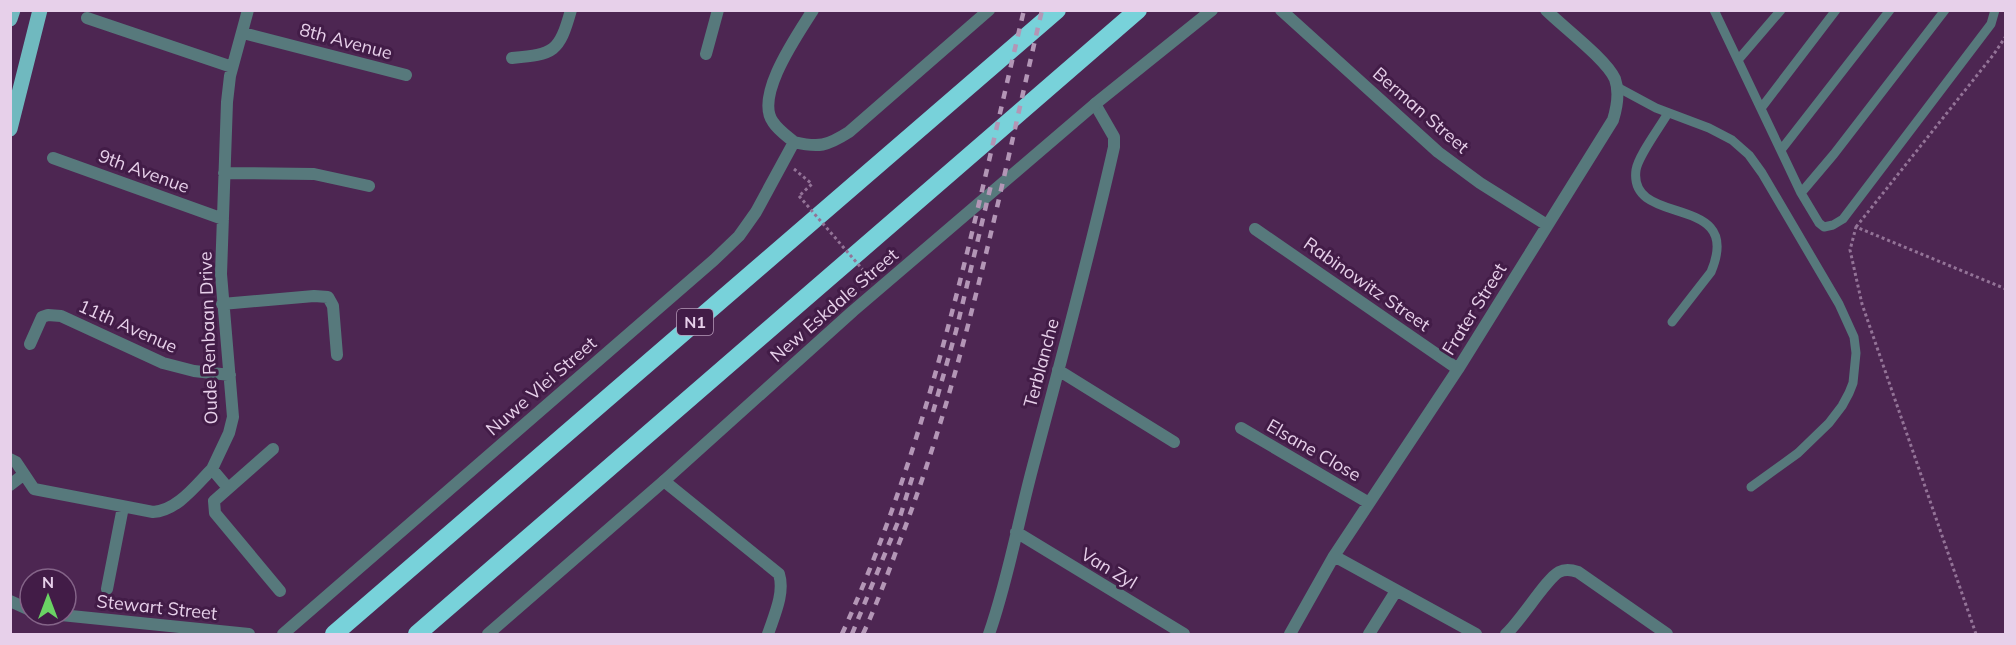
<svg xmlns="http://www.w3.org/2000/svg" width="2016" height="645" font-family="Mulish,sans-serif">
  <rect width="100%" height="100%" fill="#4d2652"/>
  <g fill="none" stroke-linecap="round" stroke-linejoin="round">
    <path stroke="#937397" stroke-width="3" stroke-dasharray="3 3" stroke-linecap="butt" d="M 794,169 L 812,184 L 799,196
      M 1856,227 L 1994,54 L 2006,36
      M 1976,634 L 1862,304 L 1850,250 L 1856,227 L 2006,289"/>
    <path stroke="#57797c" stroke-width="9" d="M 1714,10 L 1801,193 L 1819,223 L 1824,227 L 1833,225 L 1843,219 L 1991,24 L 1995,10
      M 1738,60 L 1781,10
      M 1617,87 L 1656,108 L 1709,128 L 1732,140 L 1749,155 L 1762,173 L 1839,304 L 1854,337 L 1856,353 L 1853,383 L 1849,393 L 1842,406 L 1829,423 L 1798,453 L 1751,487
      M 1762,107 L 1836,10
      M 1668,113 C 1660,127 1638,156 1636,170 C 1628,229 1745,191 1711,272 L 1672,322
      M 1781,150 L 1890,10
      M 1801,193 L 1834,154 L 1945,10"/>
    <path stroke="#57797c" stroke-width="12" d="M 1281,10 L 1438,152 L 1480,183 L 1547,225
      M 87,18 L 232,67
      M 243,33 L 406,75
      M 706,54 L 718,10
      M 512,58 C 554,54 559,53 571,10
      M 794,142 C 787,136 778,130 773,122 C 754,96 798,34 813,10
      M 53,158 L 223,219
      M 224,173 L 314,174 L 369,186
      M 1255,229 L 1458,369
      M 222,304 L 314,296 L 328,297 L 333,306 L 337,355
      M 30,344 L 42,317 L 48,315 L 61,316 L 163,363 L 194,371 L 230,375
      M 1058,370 L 1174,442
      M 1241,428 L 1369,503
      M 273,449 L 214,501 L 215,513 L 280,591
      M 10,459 L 16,462 L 34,489 L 153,512 C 177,511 196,485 212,469
      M 664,481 L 779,574 C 785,593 774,616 768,634
      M 10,485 L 23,475
      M 228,488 L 212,469 L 229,433 L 233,417 L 221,274 L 227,102 L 230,76 L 248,10
      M 1016,532 L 1184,634
      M 1334,556 L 1476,634
      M 107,589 L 123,507
      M 10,601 L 30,610
      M 61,615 L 249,634
      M 283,634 L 714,260 L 739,236 L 756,212 L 794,142 C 819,148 827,146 849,132 L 989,10
      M 989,634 C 1008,580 1018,522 1033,466 C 1061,360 1090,254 1114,147 L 1114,137 L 1095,104
      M 1290,634 L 1334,556 L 1458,369 L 1613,120 C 1617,107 1620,93 1615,79 C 1606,59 1563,27 1546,10
      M 1369,634 L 1396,591
      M 1506,634 C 1520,622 1547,578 1559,572 C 1565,569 1572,570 1578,572 L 1667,634"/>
    <path stroke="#57797c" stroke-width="12" d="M 488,634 L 664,481 L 853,311 L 1095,104 L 1212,10"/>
    <path stroke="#70b9bf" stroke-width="15" d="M 10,19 L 13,10
      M 10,129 L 40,10"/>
    <path stroke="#78d2da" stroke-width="18" d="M 334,634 L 1057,10
      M 417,634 L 1138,10"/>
    <path stroke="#b396b6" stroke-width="4.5" stroke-dasharray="8 8" stroke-linecap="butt" d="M 933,412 L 956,331 L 991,185
      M 842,634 C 932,437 974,221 1024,10
      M 852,634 L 900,517 L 913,475
      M 863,634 C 876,606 887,576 898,546 C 965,373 1000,190 1042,10"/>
    <path stroke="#937397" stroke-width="3" stroke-dasharray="3 3" stroke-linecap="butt" d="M 799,196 L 870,278"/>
  </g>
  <g text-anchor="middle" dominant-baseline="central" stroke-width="6" stroke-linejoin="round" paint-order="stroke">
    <rect fill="#421c47" stroke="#b69ab9" stroke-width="1.5" x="677" y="309" width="36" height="26" rx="4.5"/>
    <g font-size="16" font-weight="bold" fill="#e7d0ea">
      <text x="695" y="322">N1</text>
    </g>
    <g font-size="18" fill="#e7d0ea" stroke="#421c47">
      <text transform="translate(346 41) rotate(15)">8th Avenue</text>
      <text transform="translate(1421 110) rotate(41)">Berman Street</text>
      <text transform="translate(144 171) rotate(20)">9th Avenue</text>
      <text transform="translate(1367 284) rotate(35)">Rabinowitz Street</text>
      <text transform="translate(834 305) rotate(-41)">New Eskdale Street</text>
      <text transform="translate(1474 309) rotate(-58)">Frater Street</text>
      <text transform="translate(128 326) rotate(24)">11th Avenue</text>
      <text transform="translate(208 338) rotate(-92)">Oude Renbaan Drive</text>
      <text transform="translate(1041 363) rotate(-75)">Terblanche</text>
      <text transform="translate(541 386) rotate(-41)">Nuwe Vlei Street</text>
      <text transform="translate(1314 450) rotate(30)">Elsane Close</text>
      <text transform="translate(1109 568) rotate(31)">Van Zyl</text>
      <text transform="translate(157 607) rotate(6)">Stewart Street</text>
    </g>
  </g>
  <rect width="2016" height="645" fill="none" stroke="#e7d0ea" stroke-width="24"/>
  <g transform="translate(48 597)"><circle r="28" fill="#421c47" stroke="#846488" stroke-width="1.5"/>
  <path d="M0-4.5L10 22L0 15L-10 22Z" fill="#6ad364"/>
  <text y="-9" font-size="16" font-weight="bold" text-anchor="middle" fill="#e7d0ea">N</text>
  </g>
</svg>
